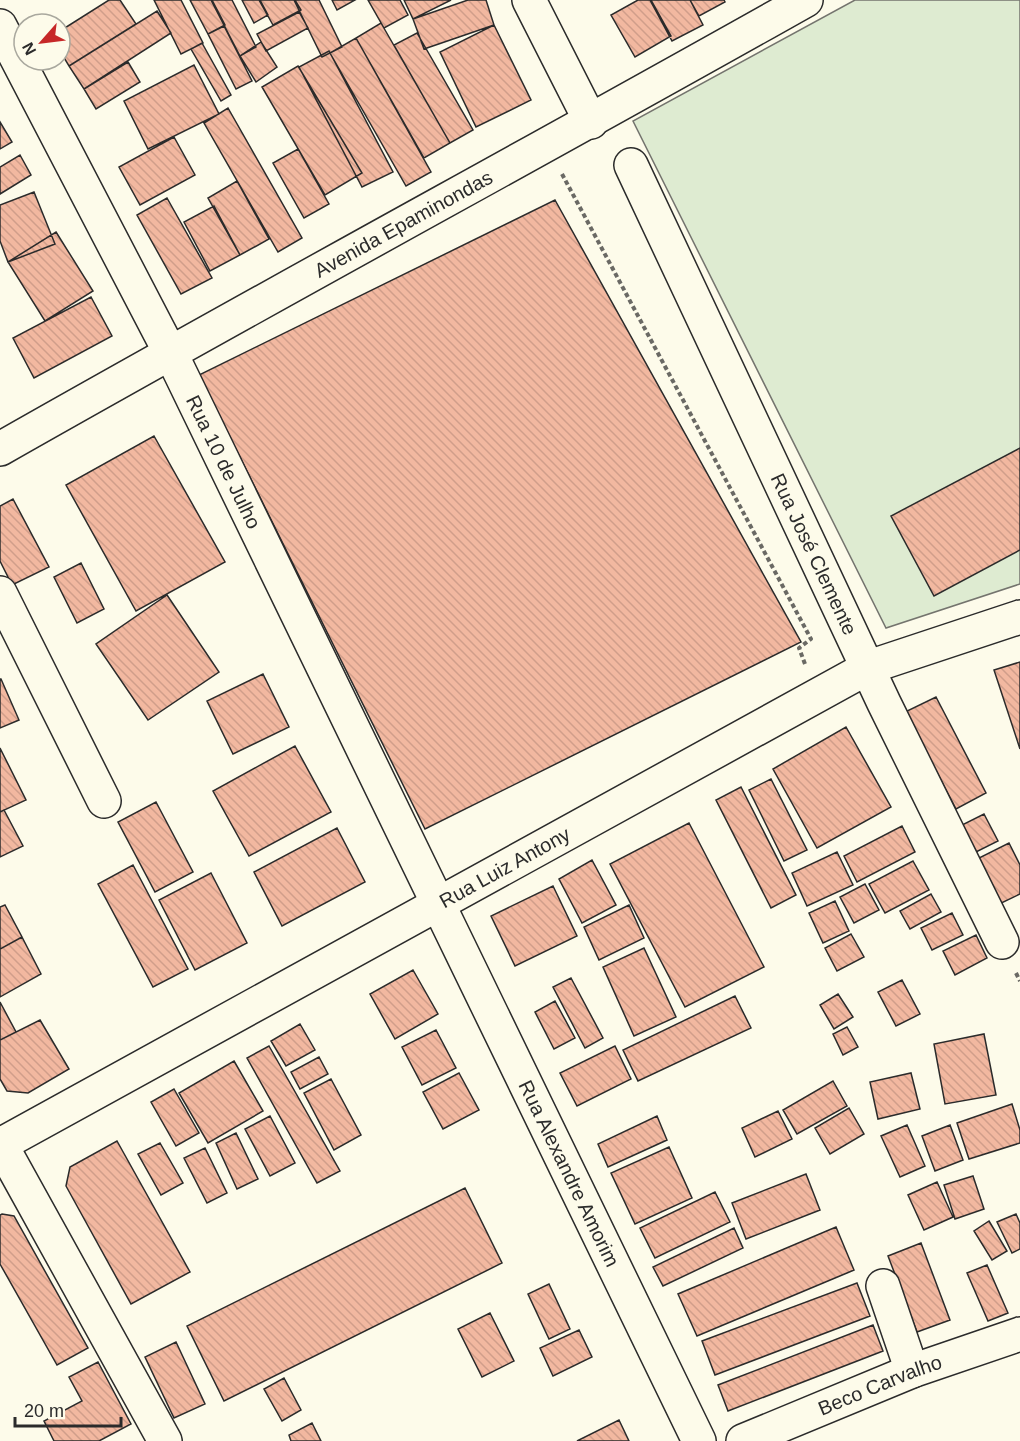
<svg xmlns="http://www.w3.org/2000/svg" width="1020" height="1441" font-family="Arial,sans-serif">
  <defs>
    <pattern id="building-back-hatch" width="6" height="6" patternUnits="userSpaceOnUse" patternTransform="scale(1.5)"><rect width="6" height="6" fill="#f2b8a0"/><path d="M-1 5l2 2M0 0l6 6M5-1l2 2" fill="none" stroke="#d09e8a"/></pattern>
  </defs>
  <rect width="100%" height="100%" fill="#fdfbea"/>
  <path fill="#deebd1" stroke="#74746e" stroke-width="1.5" d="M 855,0 L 1020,0 L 1020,584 L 886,628 L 633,121 Z"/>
  <path fill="url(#building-back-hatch)" stroke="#2b2b2b" stroke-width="1.5" d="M 109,0 L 120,0 L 136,24 L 69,66 L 60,51 L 60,31 Z
    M 154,0 L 181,0 L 203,43 L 181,54 Z
    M 190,0 L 212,0 L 225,25 L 208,34 Z
    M 211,0 L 232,0 L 256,47 L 240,56 Z
    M 242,0 L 260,0 L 268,15 L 254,23 Z
    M 259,0 L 295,0 L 301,10 L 273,25 Z
    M 294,0 L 319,0 L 342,47 L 322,57 Z
    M 332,0 L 355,0 L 337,10 Z
    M 368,0 L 400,0 L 408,15 L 384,28 Z
    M 404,0 L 451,0 L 413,19 Z
    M 468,0 L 486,0 L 494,25 L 424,49 L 413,19 Z
    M 638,0 L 651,0 L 671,36 L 635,57 L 611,15 Z
    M 650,0 L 690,0 L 703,25 L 672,41 Z
    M 690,0 L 724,0 L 725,2 L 699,16 Z
    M 157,11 L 171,33 L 84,89 L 69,66 Z
    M 299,12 L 308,28 L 266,51 L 257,34 Z
    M 381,23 L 450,143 L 424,158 L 356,38 Z
    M 494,25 L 531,100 L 476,127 L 440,52 Z
    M 224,26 L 252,81 L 236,89 L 208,34 Z
    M 417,33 L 473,130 L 450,143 L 394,45 Z
    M 356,38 L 431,172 L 406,186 L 330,53 Z
    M 261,42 L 277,67 L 256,82 L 240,56 Z
    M 202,43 L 231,95 L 221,101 L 191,49 Z
    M 329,51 L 393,172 L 362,187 L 299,67 Z
    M 128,62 L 140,82 L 96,109 L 84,89 Z
    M 194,65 L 219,114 L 148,149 L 124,101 Z
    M 298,66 L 362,173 L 325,195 L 262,87 Z
    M 228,108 L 302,238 L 278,252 L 204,123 Z
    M 0,122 L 12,142 L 0,149 Z
    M 174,137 L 195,175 L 140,205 L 119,167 Z
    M 298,149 L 329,204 L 304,218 L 273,163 Z
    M 20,155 L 31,175 L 0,194 L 0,167 Z
    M 237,181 L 269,239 L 240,255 L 208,198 Z
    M 34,192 L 55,244 L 8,262 L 0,241 L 0,205 Z
    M 167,198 L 212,278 L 181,294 L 137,215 Z
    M 555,200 L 801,642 L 425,829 L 199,375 Z
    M 214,206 L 240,255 L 210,271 L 184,222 Z
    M 56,232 L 93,291 L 45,321 L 8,262 Z
    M 91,297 L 112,336 L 34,378 L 13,338 Z
    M 154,436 L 225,562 L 136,611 L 66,485 Z
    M 1020,448 L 1020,550 L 934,596 L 891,516 Z
    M 13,499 L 49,567 L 12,585 L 0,561 L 0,506 Z
    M 81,563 L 104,609 L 77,623 L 54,577 Z
    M 167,595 L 219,672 L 148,720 L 96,644 Z
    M 1020,662 L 1020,749 L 994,670 Z
    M 263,674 L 289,727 L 233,754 L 207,701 Z
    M 1,679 L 19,720 L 0,728 L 0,679 Z
    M 936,697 L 986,793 L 956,809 L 905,712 Z
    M 846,727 L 891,807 L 817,848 L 773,769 Z
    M 295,746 L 331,812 L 249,856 L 213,791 Z
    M 0,748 L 26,800 L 0,812 Z
    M 771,779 L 807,850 L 784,861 L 749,790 Z
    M 741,787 L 796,895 L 771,908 L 716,800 Z
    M 156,802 L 193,872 L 155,892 L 118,822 Z
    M 4,810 L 23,846 L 0,857 L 0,812 Z
    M 984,814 L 998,841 L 974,853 L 960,826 Z
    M 689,823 L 764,967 L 685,1007 L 610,864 Z
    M 902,826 L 915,852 L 857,882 L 844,856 Z
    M 337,828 L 365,882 L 282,926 L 254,872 Z
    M 1009,843 L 1020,865 L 1020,894 L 993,907 L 971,862 Z
    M 837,852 L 853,885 L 807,906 L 792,873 Z
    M 592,860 L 616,905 L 582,923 L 559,879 Z
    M 913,861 L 929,890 L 885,913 L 869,884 Z
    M 133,865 L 188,969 L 153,987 L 98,884 Z
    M 211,873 L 247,943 L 195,970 L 159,900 Z
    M 865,884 L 879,910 L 854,923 L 840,897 Z
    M 553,886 L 577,936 L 515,966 L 491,916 Z
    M 931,894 L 941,912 L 910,929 L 900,911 Z
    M 835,901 L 849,931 L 823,943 L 809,913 Z
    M 5,905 L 22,937 L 0,949 L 0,907 Z
    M 629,905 L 644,938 L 599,960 L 584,927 Z
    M 952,913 L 963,935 L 932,950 L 921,928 Z
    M 851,934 L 864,957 L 837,971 L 825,948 Z
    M 976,935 L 987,958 L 955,975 L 943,951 Z
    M 22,937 L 41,974 L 0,997 L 0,949 Z
    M 644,948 L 676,1017 L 634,1036 L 603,967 Z
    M 413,970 L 438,1014 L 395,1039 L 370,994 Z
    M 571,978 L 603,1038 L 585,1048 L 553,987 Z
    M 902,980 L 920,1014 L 896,1026 L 878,992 Z
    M 838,994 L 853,1017 L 834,1029 L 820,1005 Z
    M 735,996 L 751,1028 L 638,1081 L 623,1050 Z
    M 555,1001 L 575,1038 L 554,1049 L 535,1012 Z
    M 0,1002 L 16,1032 L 0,1040 Z
    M 40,1020 L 69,1069 L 28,1093 L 7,1091 L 0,1079 L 0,1040 Z
    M 300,1024 L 315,1050 L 286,1066 L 271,1041 Z
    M 847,1027 L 858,1047 L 843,1055 L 833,1034 Z
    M 436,1030 L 456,1068 L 422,1085 L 402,1047 Z
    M 984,1034 L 996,1095 L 945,1104 L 934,1044 Z
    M 269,1046 L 340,1171 L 317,1183 L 247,1058 Z
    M 615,1046 L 631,1079 L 577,1106 L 560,1073 Z
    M 319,1057 L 328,1074 L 300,1089 L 291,1072 Z
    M 234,1061 L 263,1111 L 208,1143 L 179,1093 Z
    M 459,1073 L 479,1110 L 443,1129 L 423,1092 Z
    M 911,1073 L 920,1109 L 878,1119 L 870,1082 Z
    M 331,1079 L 361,1135 L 334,1150 L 304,1093 Z
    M 833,1081 L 847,1106 L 797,1134 L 783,1110 Z
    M 174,1089 L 199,1133 L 176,1146 L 151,1102 Z
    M 1012,1104 L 1020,1130 L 1020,1143 L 969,1159 L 957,1123 Z
    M 849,1108 L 864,1134 L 830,1154 L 815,1128 Z
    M 778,1111 L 792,1139 L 755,1157 L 742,1128 Z
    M 270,1116 L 295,1163 L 270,1176 L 245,1129 Z
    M 657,1116 L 667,1140 L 608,1167 L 598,1144 Z
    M 907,1125 L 925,1166 L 900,1177 L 881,1136 Z
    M 950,1125 L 963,1160 L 935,1171 L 922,1136 Z
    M 236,1133 L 258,1179 L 237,1189 L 216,1143 Z
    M 117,1141 L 190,1272 L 131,1304 L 66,1186 L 70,1167 Z
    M 160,1143 L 183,1183 L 161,1195 L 138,1154 Z
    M 669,1147 L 692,1198 L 635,1224 L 611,1173 Z
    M 205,1148 L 227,1193 L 207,1203 L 184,1158 Z
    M 806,1174 L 820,1210 L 746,1239 L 732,1203 Z
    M 973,1176 L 984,1209 L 955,1219 L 944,1185 Z
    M 937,1182 L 953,1217 L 924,1230 L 908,1195 Z
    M 465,1188 L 502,1263 L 224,1401 L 187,1326 Z
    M 715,1192 L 730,1222 L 655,1258 L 640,1228 Z
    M 2,1214 L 14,1216 L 88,1348 L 57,1365 L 0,1264 L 0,1215 Z
    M 1016,1214 L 1020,1223 L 1020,1249 L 1012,1253 L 997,1222 Z
    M 989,1221 L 1007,1251 L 992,1260 L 974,1231 Z
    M 836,1227 L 854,1270 L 697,1336 L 678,1294 Z
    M 734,1228 L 743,1248 L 663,1286 L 653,1267 Z
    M 921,1243 L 950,1320 L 917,1332 L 888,1256 Z
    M 987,1265 L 1008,1313 L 988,1321 L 967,1273 Z
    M 857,1283 L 870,1316 L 715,1375 L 702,1341 Z
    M 549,1284 L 570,1329 L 549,1339 L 528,1294 Z
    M 490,1313 L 514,1361 L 482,1377 L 458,1329 Z
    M 873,1325 L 883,1351 L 728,1411 L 718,1385 Z
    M 579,1330 L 592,1357 L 553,1376 L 540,1348 Z
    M 176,1342 L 205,1404 L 174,1418 L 145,1357 Z
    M 98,1362 L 131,1424 L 99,1441 L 54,1441 L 44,1421 L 82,1401 L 69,1377 Z
    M 284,1378 L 301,1410 L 282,1421 L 264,1389 Z
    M 619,1420 L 629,1441 L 577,1441 Z
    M 312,1423 L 321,1441 L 291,1441 L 289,1435 Z"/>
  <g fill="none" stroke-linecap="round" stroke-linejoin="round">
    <defs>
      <g id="minor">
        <path d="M 529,0 L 591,122"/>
        <path id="s1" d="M 0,26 L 174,360 L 699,1441"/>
        <path id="s2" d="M 631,165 L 884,703 L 1002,942"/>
        <path id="s3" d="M 0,449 C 267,297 538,151 806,0"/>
        <path d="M 0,593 L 104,801"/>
        <path d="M 0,1143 L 165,1441"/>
        <path d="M 883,1286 L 912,1371"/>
        <path id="s4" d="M 743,1441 L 912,1371 L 1020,1334"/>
      </g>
      <g id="major">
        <path id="s5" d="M 0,1145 L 869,667 L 1020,617"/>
      </g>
    </defs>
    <use href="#minor" stroke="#2b2b2b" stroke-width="36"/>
    <use href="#major" stroke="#2b2b2b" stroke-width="36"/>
    <path stroke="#6a6964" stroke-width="4" stroke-dasharray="4.5 3" stroke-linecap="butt" d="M 562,174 L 811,639 L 799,648 L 805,664
      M 1016,973 L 1020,981"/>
    <use href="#minor" stroke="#fdfbea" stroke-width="33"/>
    <use href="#major" stroke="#fdfbea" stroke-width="33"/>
  </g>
  <g text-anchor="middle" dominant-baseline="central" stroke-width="4.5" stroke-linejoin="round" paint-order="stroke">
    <g font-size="20" fill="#2b2b2b" stroke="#fdfbea">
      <text stroke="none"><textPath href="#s3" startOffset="462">Avenida Epaminondas</textPath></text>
      <text stroke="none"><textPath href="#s1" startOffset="490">Rua 10 de Julho</textPath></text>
      <text stroke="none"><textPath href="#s2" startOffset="430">Rua José Clemente</textPath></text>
      <text stroke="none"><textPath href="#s5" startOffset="576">Rua Luiz Antony</textPath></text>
      <text stroke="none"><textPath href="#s1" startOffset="1281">Rua Alexandre Amorim</textPath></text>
      <text stroke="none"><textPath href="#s4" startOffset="148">Beco Carvalho</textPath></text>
    </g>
  </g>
  <g transform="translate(42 42) rotate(242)"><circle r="28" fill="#fdfbea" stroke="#a9a89e" stroke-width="1.5"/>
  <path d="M0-4.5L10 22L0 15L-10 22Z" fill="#c62828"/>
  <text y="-9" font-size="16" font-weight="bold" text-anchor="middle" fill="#2b2b2b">N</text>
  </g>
  <path d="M15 1417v9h106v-9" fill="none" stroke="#2b2b2b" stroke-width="3"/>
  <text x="24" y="1417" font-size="18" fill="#2b2b2b" stroke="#fdfbea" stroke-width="4.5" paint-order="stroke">20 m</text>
</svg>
